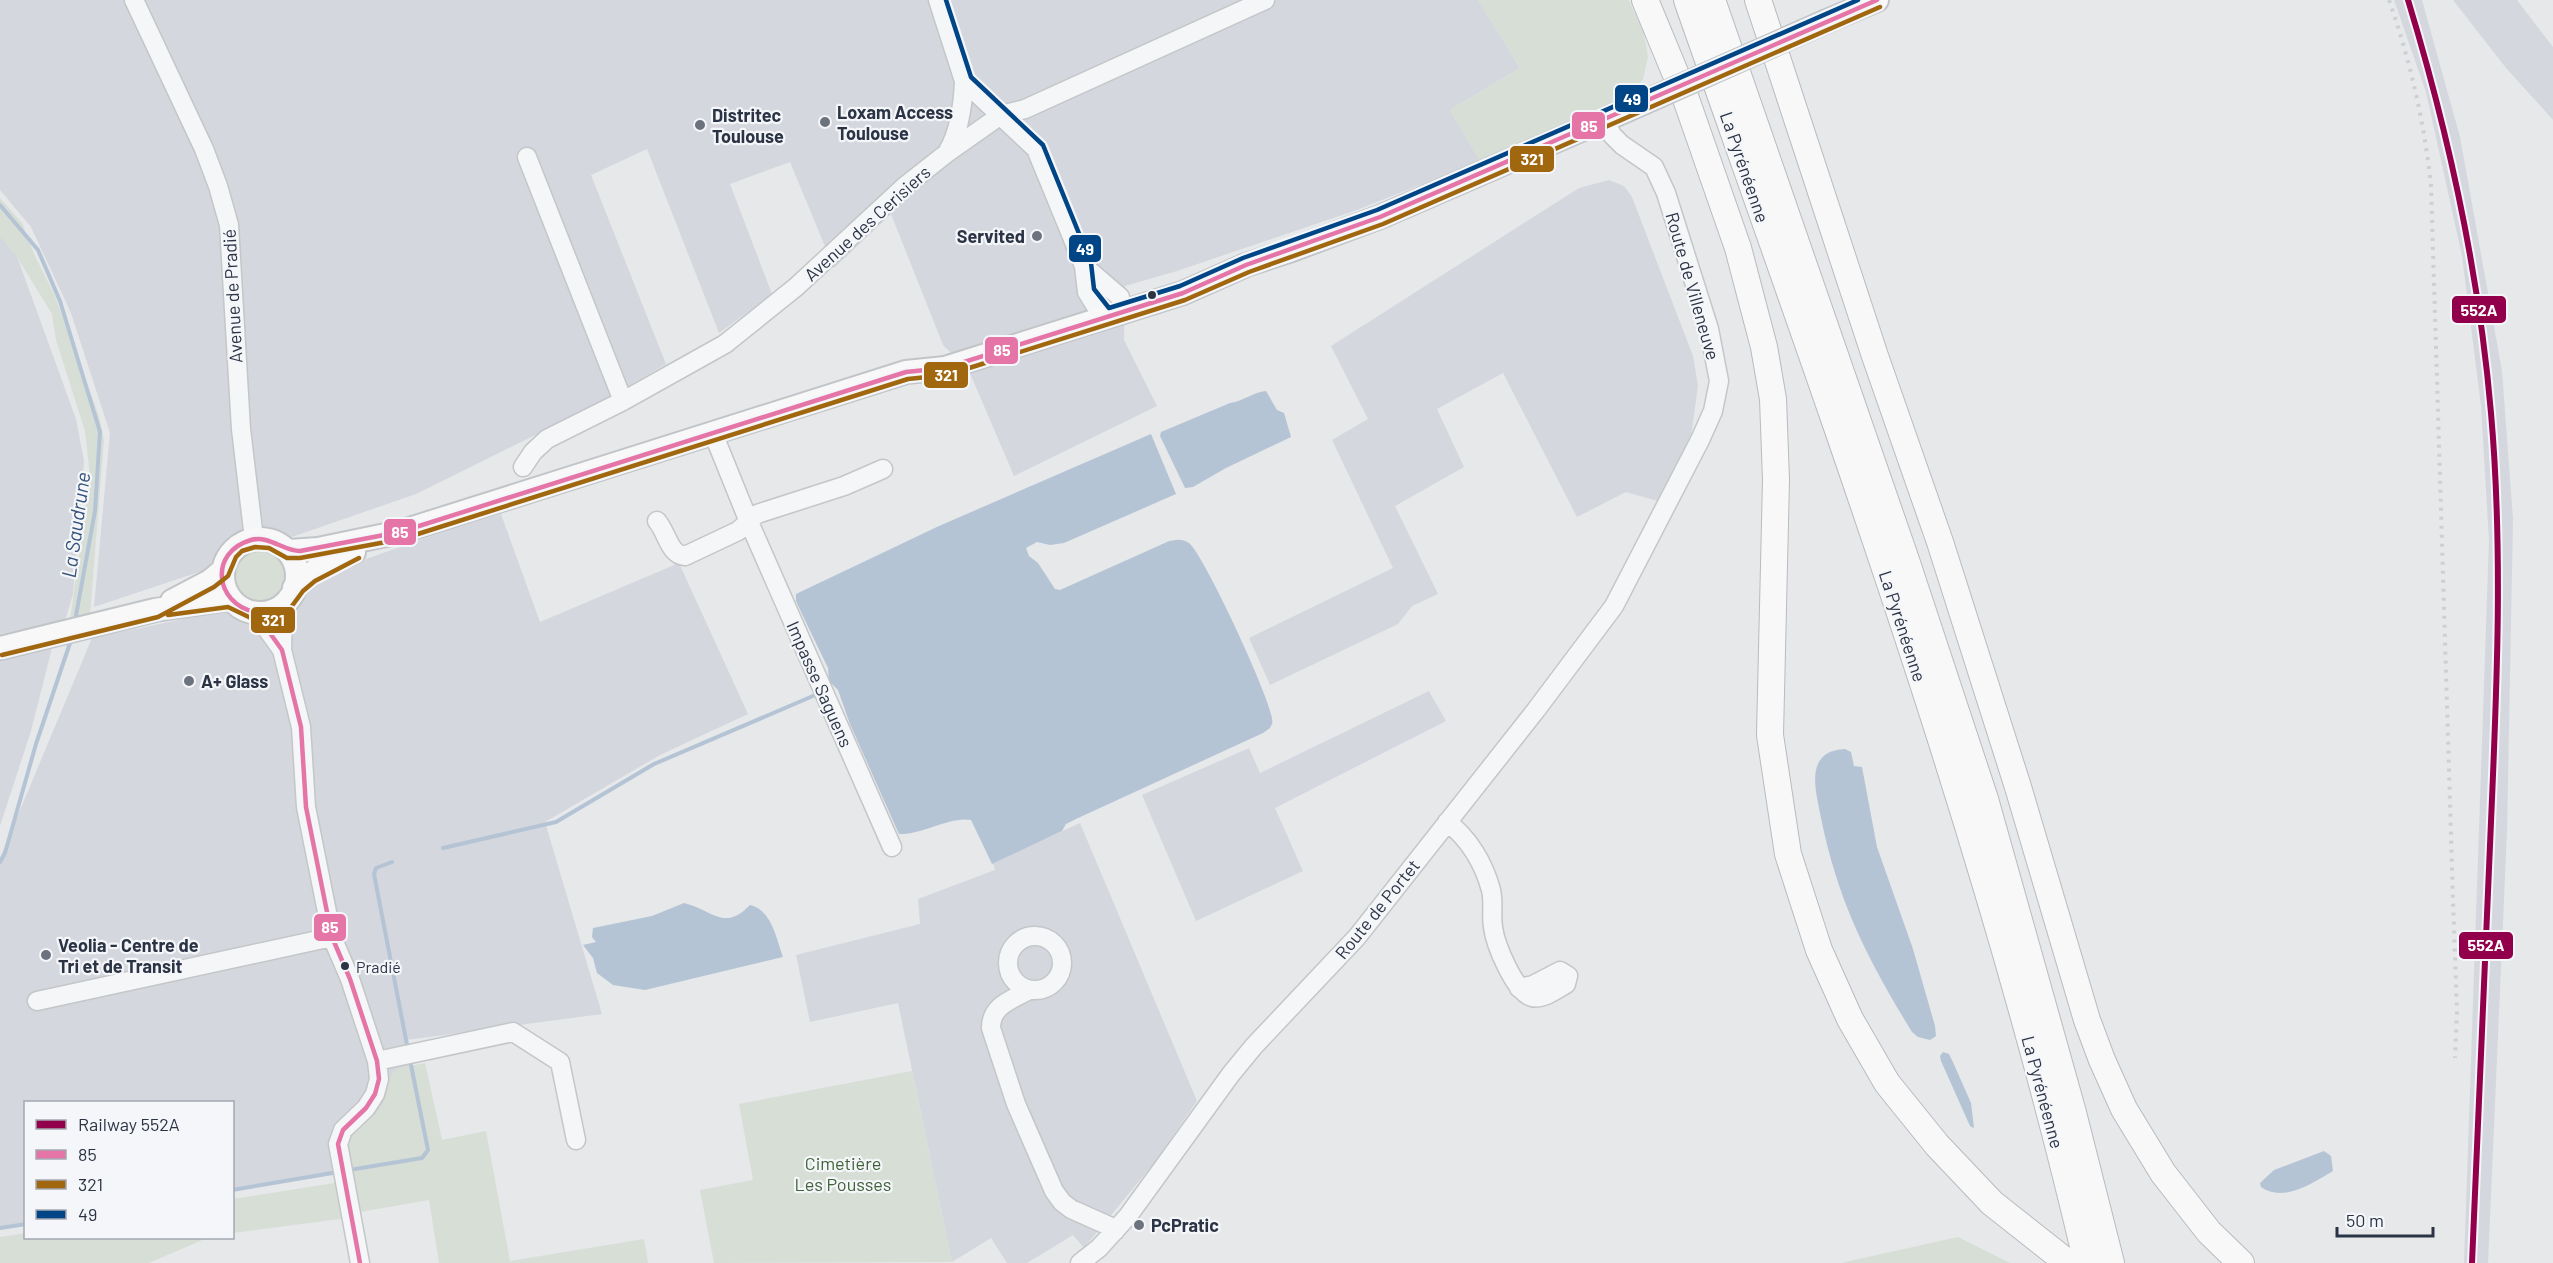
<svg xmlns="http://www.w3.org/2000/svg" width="2553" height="1263" font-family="Barlow,sans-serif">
  <rect width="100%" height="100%" fill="#e6e8ea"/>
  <path fill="#d4d7dd" d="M 0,0 L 1478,0 L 1520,68 L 1450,110 L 1480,161 L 1357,210 L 1177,271 L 1125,286 L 1124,340 L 1157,406 L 1014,476 L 969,371 L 943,345 L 891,214 L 834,268 L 790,162 L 730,184 L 772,294 L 719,333 L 647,149 L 591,175 L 666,364 L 590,408 L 416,494 L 286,539 L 205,570 L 94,607 L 110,433 L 71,313 L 31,227 L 0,190 Z
    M 2394,0 L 2422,0 L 2460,137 L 2502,371 L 2513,519 L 2507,831 L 2488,1263 L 2464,1263 L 2489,540 L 2481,406 L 2462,256 L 2426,92 Z
    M 2453,0 L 2517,0 L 2553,47 L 2553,120 L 2506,68 Z
    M 1609,180 L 1624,186 L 1632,197 L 1693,356 L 1698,386 L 1691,436 L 1661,502 L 1626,492 L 1577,517 L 1503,373 L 1437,409 L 1464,467 L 1395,506 L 1438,594 L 1412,606 L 1398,624 L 1270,685 L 1249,638 L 1393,568 L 1332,440 L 1368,419 L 1331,346 L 1579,188 Z
    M 0,228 L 11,240 L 76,419 L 84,461 L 73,594 L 65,621 L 0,634 Z
    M 501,514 L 540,622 L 679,563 L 748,714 L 660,755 L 545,822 L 602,1014 L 406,1040 L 424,1160 L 233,1191 L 232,1102 L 26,1102 L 25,1225 L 0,1229 L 0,858 L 92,638 L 222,611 L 255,627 L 287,618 L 309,585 L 366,559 L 440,533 Z
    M 52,648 L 31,731 L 0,826 L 0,659 Z
    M 1429,691 L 1446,721 L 1275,808 L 1303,871 L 1196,921 L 1142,795 L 1249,748 L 1260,773 Z
    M 1080,823 L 1197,1101 L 1154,1163 L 1084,1248 L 1073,1235 L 1027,1263 L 1007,1263 L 991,1238 L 952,1262 L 898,1003 L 810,1022 L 796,955 L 920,924 L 918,899 L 995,870 L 993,863 Z"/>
  <path fill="#d6ded6" d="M 1478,0 L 1629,0 L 1644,34 L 1648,57 L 1643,79 L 1635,89 L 1618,102 L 1480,161 L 1450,110 L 1520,68 Z
    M 0,198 L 22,223 L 34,254 L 55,296 L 99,416 L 104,440 L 90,615 L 70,621 L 90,476 L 85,431 L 56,340 L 52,314 L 17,257 L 0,237 Z
    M234 576a28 28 0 1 1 56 0a28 28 0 1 1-56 0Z
    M 425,1063 L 442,1140 L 486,1131 L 510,1261 L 644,1239 L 648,1263 L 439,1263 L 429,1200 L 360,1212 L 349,1142 C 356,1127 373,1119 383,1104 C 389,1094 386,1076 397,1069 C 405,1066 417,1065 425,1063 Z
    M 912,1071 L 952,1262 L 714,1263 L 700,1190 L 753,1180 L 739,1104 Z
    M 341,1182 L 347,1218 L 233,1233 L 233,1199 Z
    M 25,1233 L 26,1238 L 207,1238 L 149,1263 L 0,1263 L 0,1237 Z
    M 1958,1237 L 2010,1263 L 1841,1263 Z"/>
  <path fill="#b4c4d5" d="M 1266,391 L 1277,410 L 1284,413 L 1291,437 L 1226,468 L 1193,487 L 1185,488 L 1160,436 L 1161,432 L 1230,403 C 1244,401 1253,392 1266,391 Z
    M 1151,434 L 1176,494 L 1064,543 L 1050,545 L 1037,542 L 1026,548 L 1029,556 L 1038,563 L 1055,589 L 1060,590 L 1167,542 C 1174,540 1182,538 1189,543 C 1204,555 1270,697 1272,719 C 1273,724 1272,723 1270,728 L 1263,733 L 1076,819 L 1066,824 L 1062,831 L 992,864 L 971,820 C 950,816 922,835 899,834 L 850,724 L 838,690 L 829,681 L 828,668 L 802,614 L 796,601 L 796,594 L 939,526 Z
    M 1845,749 L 1851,752 L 1854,766 L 1862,767 L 1877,847 L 1913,949 L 1935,1026 L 1936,1036 L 1930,1040 L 1918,1037 L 1912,1032 C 1868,960 1838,902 1821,818 C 1816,791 1803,751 1845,749 Z
    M 684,903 C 713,910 724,932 750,905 C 772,910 776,938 783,957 L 645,990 L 613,985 L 597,973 L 593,958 L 583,945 L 596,942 L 592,937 L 593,928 L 652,916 Z
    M 1943,1052 L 1949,1054 L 1952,1060 L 1971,1103 L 1974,1128 L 1970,1126 L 1941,1061 L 1940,1056 Z
    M 2324,1151 L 2331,1156 L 2333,1171 C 2313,1183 2283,1203 2261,1187 L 2260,1183 L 2274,1170 Z"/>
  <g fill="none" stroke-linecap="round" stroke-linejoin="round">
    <path stroke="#b4c4d5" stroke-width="4" d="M 0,205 L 38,250 L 60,301 L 100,432 L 95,511 L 75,621
      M 443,848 L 556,822 L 654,764 L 820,693
      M 0,862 L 5,853 L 36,744 L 71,640
      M 392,862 L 376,868 L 374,874 L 408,1050
      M 349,1170 L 422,1158 L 428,1150 L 410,1060
      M 232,1190 L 338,1172
      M 0,1228 L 26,1224"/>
    <defs>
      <path id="minor" d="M 134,0 L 204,149 L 218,186 L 229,225 L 241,429 L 254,539
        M 938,0 L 964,81 L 1036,149 L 1084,266 L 1087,292 L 1095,305 L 1107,317
        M 948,151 C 960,130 963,105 964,81
        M 527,157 L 623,401
        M 1084,266 L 1120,297
        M 713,433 L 749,522 L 892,847
        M 523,467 L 533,452 L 547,439 L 623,401 L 725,344 L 796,287 L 905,186 L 947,153 L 1001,115 L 1025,109 L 1265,0
        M 657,521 C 667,532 669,555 685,556 L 738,531 L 757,514 L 844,486 L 883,469
        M 283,606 L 282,650 L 301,727 L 306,807 L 332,937 L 350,979 L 377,1061 L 379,1079 L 375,1094 L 366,1108 L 343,1130 L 338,1144 L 360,1263
        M 255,612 L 282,650
        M 1447,822 C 1469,838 1484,864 1491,890 C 1494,902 1491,915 1493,927 C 1495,944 1515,993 1532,997 C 1543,1000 1557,989 1566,984 L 1568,976 L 1560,971 L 1533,985 L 1519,988
        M1008 963a27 27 0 1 1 54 0a27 27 0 1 1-54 0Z
        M 1029,990 C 1012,1000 991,1005 991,1028 L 1016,1104 L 1054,1191 L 1062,1202 L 1071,1209 L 1109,1226 L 1115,1231
        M 37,1001 L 332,937
        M 377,1061 L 513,1032 L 560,1062 L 576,1140
        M 1080,1263 L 1099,1248 L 1128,1216 L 1231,1074 L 1254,1046 L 1357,937 L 1536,710 L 1614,606 L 1700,440 L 1713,411 L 1719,381 L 1709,329 L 1666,193 L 1654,167 L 1622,145 L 1612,135 L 1604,118"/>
      <path id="major" d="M 1827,21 L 1877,0
        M223 576a37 37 0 1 1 74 0a37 37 0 1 1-74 0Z
        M 289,551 L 318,549 L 400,532 L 906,372 L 945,368 L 1183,293 L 1246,265 L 1289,251 L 1380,217 L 1627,110
        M 294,588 L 317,569 L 354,552
        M 172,601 L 210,581 L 222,571
        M 0,648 L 155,610 L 230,599"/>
      <path id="highway" d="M 1645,0 L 1686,99 L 1738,248 L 1764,347 L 1773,399 L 1776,480 L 1770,735 L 1788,854 L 1819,950 L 1850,1019 L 1887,1083 L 1937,1145 L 1992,1203 L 2068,1263
        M 1687,0 C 1833,416 1987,833 2087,1263
        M 1712,0 L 1906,560 L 1985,799 L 2072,1109 L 2111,1263
        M 1758,0 L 1875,356 L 1940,542 L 2018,787 L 2087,1020 L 2102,1060 L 2124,1109 L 2163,1173 L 2209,1232 L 2241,1263"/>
    </defs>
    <use href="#minor" stroke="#c4c6c8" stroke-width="21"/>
    <use href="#major" stroke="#c2c5c8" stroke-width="26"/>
    <use href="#highway" stroke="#b8bbbf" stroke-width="28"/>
    <use href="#minor" stroke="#f5f6f7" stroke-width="18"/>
    <use href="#major" stroke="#f8f8f8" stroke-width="22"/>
    <use href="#highway" stroke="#f8f8f8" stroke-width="26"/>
    <path stroke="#cecfd2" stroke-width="4" stroke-dasharray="3 6" stroke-linecap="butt" d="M 2389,0 C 2410,60 2424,121 2431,185 L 2453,900 L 2457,1012 L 2455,1058"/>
    <defs>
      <path id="major-bridge" d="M 1627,110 L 1827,21"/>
    </defs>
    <use href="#major-bridge" stroke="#c2c5c8" stroke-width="26" stroke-linecap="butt"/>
    <use href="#major-bridge" stroke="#f8f8f8" stroke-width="22"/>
    <defs>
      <path id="bus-1" d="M 360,1263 L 338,1144 L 343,1130 L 366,1108 L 375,1094 L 379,1079 L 377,1061 L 350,979 L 332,937 L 306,807 L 301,727 L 282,650 L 255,612 C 214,603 209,552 251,540 C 269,535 283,551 300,551 L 400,532 L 906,372 L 945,368 L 1183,293 L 1246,265 L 1380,217 L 1877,0"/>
      <path id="bus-2" d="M 168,615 L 228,607 L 255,620 L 274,620 L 289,610 L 303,591 L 315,581 L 359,558
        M 2,655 L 158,617 L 214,587 L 228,576 L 236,557 L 242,551 L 255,547 L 269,548 L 287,558 L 300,558 L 402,539 L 908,379 L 947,375 L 1185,300 L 1249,272 L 1383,224 L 1880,7"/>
      <path id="bus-3" d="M 946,0 L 971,77 L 1043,145 L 1091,263 L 1094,289 L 1109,308 L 1180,286 L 1243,258 L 1377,210 L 1858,0"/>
    </defs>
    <use href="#bus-1" stroke="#f4f6f9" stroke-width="9"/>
    <use href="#bus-2" stroke="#f4f6f9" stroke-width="9"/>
    <use href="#bus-3" stroke="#f4f6f9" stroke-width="9"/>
    <use href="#bus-1" stroke="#e675a7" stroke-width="4.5"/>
    <use href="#bus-2" stroke="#a0670f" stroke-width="4.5"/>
    <use href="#bus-3" stroke="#004687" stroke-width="4.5"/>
    <defs>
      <path id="rail-1" d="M 2408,0 C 2449,135 2479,272 2491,413 C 2503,549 2497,686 2491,822 C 2485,969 2479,1116 2472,1263"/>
    </defs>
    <use href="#rail-1" stroke="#f4f6f9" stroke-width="10"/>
    <use href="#rail-1" stroke="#92004c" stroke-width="6"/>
  </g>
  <g fill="#6c737f" stroke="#f4f6f9" stroke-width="2">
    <circle cx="825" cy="122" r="6"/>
    <circle cx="700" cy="125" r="6"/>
    <circle cx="1037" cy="236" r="6"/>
    <circle cx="189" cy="681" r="6"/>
    <circle cx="46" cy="955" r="6"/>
    <circle cx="1139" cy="1225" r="6"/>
  </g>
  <g fill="#2b3445" stroke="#f4f6f9" stroke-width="2">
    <circle cx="1152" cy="295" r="5"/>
    <circle cx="345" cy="966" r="5"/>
  </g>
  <g text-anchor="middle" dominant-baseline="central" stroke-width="4.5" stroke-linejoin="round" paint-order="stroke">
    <g font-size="16" fill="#2b3445" stroke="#f4f6f9" text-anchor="start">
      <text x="356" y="966">Pradié</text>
    </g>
    <g font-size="18" font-weight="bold" fill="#2b3445" stroke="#f4f6f9" text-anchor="start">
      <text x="837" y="112">Loxam Access<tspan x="837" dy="21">Toulouse</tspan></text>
      <text x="712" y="115">Distritec<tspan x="712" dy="21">Toulouse</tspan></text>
      <text x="1025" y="236" text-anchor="end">Servited</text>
      <text x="201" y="681">A+ Glass</text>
      <text x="58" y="945">Veolia - Centre de<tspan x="58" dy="21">Tri et de Transit</tspan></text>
      <text x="1151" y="1225">PcPratic</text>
    </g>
    <g font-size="18" fill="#2b3445" stroke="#f4f6f9">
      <text transform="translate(1745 167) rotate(71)">La Pyrénéenne</text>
      <text transform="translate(867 223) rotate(-42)">Avenue des Cerisiers</text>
      <text transform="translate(1693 286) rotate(74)">Route de Villeneuve</text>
      <text transform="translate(232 296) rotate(-93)">Avenue de Pradié</text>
      <text transform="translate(1903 626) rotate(72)">La Pyrénéenne</text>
      <text transform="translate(820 684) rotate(66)">Impasse Saguens</text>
      <text transform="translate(1377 909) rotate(-51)">Route de Portet</text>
      <text transform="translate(2043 1092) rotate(75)">La Pyrénéenne</text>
    </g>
    <g font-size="18" fill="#3f6138" stroke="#f4f6f9">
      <text x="843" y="1163">Cimetière<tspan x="843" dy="21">Les Pousses</tspan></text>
    </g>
    <g font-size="20" font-style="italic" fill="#34527a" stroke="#f4f6f9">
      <text transform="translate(75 525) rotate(-82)">La Saudrune</text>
    </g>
  </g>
  <g stroke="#f4f6f9" stroke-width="2">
    <rect x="1614" y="84" width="35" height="29" rx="6" fill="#004687"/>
    <rect x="1571" y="111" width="35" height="29" rx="6" fill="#e675a7"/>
    <rect x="1509" y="145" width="46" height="28" rx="6" fill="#a0670f"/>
    <rect x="1068" y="234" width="34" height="29" rx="6" fill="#004687"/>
    <rect x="2451" y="295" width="56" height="29" rx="6" fill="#92004c"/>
    <rect x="984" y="336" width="35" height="29" rx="6" fill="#e675a7"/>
    <rect x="923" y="361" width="46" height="28" rx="6" fill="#a0670f"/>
    <rect x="383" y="518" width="34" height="28" rx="6" fill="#e675a7"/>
    <rect x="250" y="606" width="46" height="28" rx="6" fill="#a0670f"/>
    <rect x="313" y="913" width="34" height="29" rx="6" fill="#e675a7"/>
    <rect x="2458" y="931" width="56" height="29" rx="6" fill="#92004c"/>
  </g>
  <g font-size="16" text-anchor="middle" font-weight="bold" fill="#fff">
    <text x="1632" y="105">49</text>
    <text x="1589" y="132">85</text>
    <text x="1532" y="165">321</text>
    <text x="1085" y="255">49</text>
    <text x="2479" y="316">552A</text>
    <text x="1002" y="356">85</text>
    <text x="946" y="381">321</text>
    <text x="400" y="538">85</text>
    <text x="273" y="626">321</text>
    <text x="330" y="933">85</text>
    <text x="2486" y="951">552A</text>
  </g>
  <rect x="24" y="1101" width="210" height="138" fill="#f4f6f9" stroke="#a4a8b1" stroke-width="1.5"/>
  <rect x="36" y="1120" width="30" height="9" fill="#92004c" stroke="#a4a8b1" stroke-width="1.5"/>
  <text x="78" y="1131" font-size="18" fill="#2b3445">Railway 552A</text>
  <rect x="36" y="1150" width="30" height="9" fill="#e675a7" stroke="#a4a8b1" stroke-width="1.5"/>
  <text x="78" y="1161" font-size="18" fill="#2b3445">85</text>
  <rect x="36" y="1180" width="30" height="9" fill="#a0670f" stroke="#a4a8b1" stroke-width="1.5"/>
  <text x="78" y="1191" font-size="18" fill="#2b3445">321</text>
  <rect x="36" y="1210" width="30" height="9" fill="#004687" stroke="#a4a8b1" stroke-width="1.5"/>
  <text x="78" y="1221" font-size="18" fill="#2b3445">49</text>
  <path d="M2337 1227v9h96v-9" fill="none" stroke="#2b3445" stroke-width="3"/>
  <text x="2346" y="1227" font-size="18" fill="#2b3445" stroke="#f4f6f9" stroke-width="4.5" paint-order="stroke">50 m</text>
</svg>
